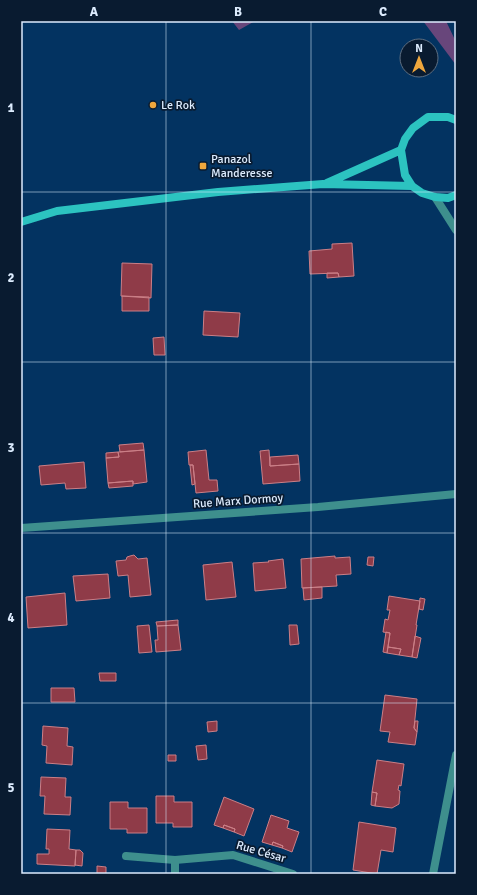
<svg xmlns="http://www.w3.org/2000/svg" width="477" height="895" font-family="Signika,sans-serif">
  <rect width="100%" height="100%" fill="#033361"/>
  <path fill="#68467b" d="M 232,21 L 255,21 L 239,30 Z
    M 423,21 L 446,21 L 456,42 L 456,65 Z"/>
  <path fill="#8f3b48" stroke="#cb7f87" d="M 352,243 L 354,276 L 339,277 L 338,273 L 310,274 L 309,251 L 332,249 L 332,244 Z
    M 122,263 L 152,264 L 151,298 L 121,296 Z
    M 327,273 L 338,273 L 339,277 L 327,278 Z
    M 122,296 L 149,297 L 149,311 L 122,311 Z
    M 204,311 L 240,313 L 238,337 L 203,335 Z
    M 164,337 L 165,355 L 154,355 L 153,338 Z
    M 143,443 L 144,450 L 120,452 L 119,445 Z
    M 144,450 L 147,482 L 133,484 L 133,481 L 108,483 L 106,458 L 119,457 L 118,452 Z
    M 206,450 L 209,480 L 217,480 L 218,491 L 196,493 L 193,465 L 189,465 L 188,452 Z
    M 269,450 L 270,466 L 299,464 L 300,481 L 263,484 L 260,451 Z
    M 118,452 L 119,457 L 106,458 L 106,453 Z
    M 298,455 L 299,464 L 270,466 L 270,457 Z
    M 84,462 L 86,488 L 66,489 L 65,483 L 41,485 L 39,466 Z
    M 190,465 L 193,465 L 195,484 L 192,485 Z
    M 133,481 L 133,486 L 109,488 L 108,483 Z
    M 134,555 L 138,559 L 147,558 L 151,595 L 130,597 L 128,575 L 118,576 L 116,561 L 126,560 L 127,557 L 130,556 Z
    M 335,556 L 335,558 L 350,557 L 351,574 L 336,575 L 337,586 L 302,588 L 301,559 Z
    M 368,557 L 374,557 L 373,566 L 367,565 Z
    M 283,559 L 286,588 L 255,591 L 253,563 L 269,562 L 268,561 Z
    M 232,562 L 236,597 L 206,600 L 203,565 Z
    M 108,574 L 110,598 L 76,601 L 73,576 Z
    M 322,587 L 322,598 L 304,600 L 303,588 Z
    M 65,593 L 67,625 L 28,628 L 26,597 Z
    M 389,596 L 420,601 L 416,625 L 417,625 L 412,657 L 399,655 L 401,649 L 388,647 L 390,633 L 383,632 L 385,619 L 388,620 L 390,610 L 387,610 Z
    M 420,598 L 425,599 L 423,610 L 419,609 Z
    M 178,620 L 178,625 L 157,626 L 156,622 Z
    M 149,625 L 152,652 L 139,653 L 137,626 Z
    M 178,625 L 181,650 L 156,652 L 155,640 L 158,640 L 157,626 Z
    M 289,625 L 297,625 L 299,644 L 290,645 Z
    M 386,632 L 390,633 L 387,653 L 383,652 Z
    M 415,636 L 421,638 L 417,658 L 412,657 Z
    M 388,647 L 401,649 L 399,655 L 387,653 Z
    M 99,673 L 116,673 L 116,681 L 100,681 Z
    M 51,688 L 74,688 L 75,702 L 51,702 Z
    M 385,695 L 417,699 L 414,728 L 417,732 L 415,745 L 388,742 L 390,732 L 380,731 Z
    M 217,721 L 217,731 L 208,732 L 207,722 Z
    M 415,721 L 418,721 L 417,732 L 414,728 Z
    M 43,726 L 68,728 L 67,746 L 73,747 L 72,765 L 46,763 L 47,746 L 42,745 Z
    M 206,745 L 207,759 L 198,760 L 196,746 Z
    M 168,755 L 176,755 L 176,761 L 168,761 Z
    M 377,760 L 404,764 L 401,786 L 399,785 L 398,790 L 400,791 L 399,804 L 392,808 L 375,806 L 377,793 L 372,792 Z
    M 41,777 L 66,778 L 65,797 L 71,797 L 70,815 L 44,814 L 45,796 L 40,796 Z
    M 372,792 L 377,793 L 375,806 L 371,805 Z
    M 156,796 L 174,796 L 174,802 L 192,802 L 192,827 L 173,827 L 173,823 L 156,823 Z
    M 224,797 L 254,809 L 244,836 L 234,832 L 235,829 L 224,825 L 223,828 L 214,825 Z
    M 110,802 L 128,802 L 128,808 L 147,808 L 147,833 L 127,833 L 127,829 L 110,829 Z
    M 271,815 L 289,821 L 287,828 L 299,832 L 292,852 L 282,848 L 283,846 L 273,842 L 272,845 L 262,842 Z
    M 359,822 L 396,828 L 393,852 L 381,850 L 377,874 L 353,870 Z
    M 224,825 L 235,829 L 234,832 L 223,828 Z
    M 47,829 L 70,830 L 69,849 L 76,850 L 75,866 L 37,864 L 37,854 L 49,854 L 49,849 L 46,849 Z
    M 273,842 L 283,846 L 282,848 L 272,845 Z
    M 76,850 L 80,850 L 83,853 L 82,866 L 75,865 Z
    M 97,866 L 106,867 L 106,874 L 97,874 Z"/>
  <g fill="none" stroke-linecap="round" stroke-linejoin="round">
    <path stroke="#3e8f8d" stroke-width="8" d="M 435,197 L 456,230
      M 21,528 L 318,507 L 456,494
      M 126,856 L 175,860
      M 175,874 L 175,860 L 233,855 L 293,874
      M 433,874 L 456,755"/>
    <path stroke="#2cc3c0" stroke-width="8" d="M 456,120 L 448,117 L 428,117 L 413,128 L 405,139 L 401,150 L 405,175 L 412,186 L 422,193 L 435,197 L 448,198 L 456,195
      M 327,183 L 401,150
      M 21,222 L 57,211 L 218,192 L 323,184 L 412,186"/>
  </g>
  <path fill="none" stroke="#ddecfe" stroke-width="1" stroke-opacity="0.55" d="M 166,21 L 166,874M 311,21 L 311,874M 21,192 L 456,192M 21,362 L 456,362M 21,533 L 456,533M 21,703 L 456,703"/>
  <g fill="#efa73d" stroke="#091b30" stroke-width="1.5">
    <circle cx="153" cy="105" r="4"/>
    <rect x="199" y="162" width="8" height="8" rx="2"/>
  </g>
  <g text-anchor="middle" dominant-baseline="central" stroke-width="3.5" stroke-linejoin="round" paint-order="stroke">
    <g font-size="12" fill="#ddecfe" stroke="#091b30" text-anchor="start">
      <text x="161" y="105">Le Rok</text>
      <text x="211" y="159">Panazol<tspan x="211" dy="14">Manderesse</tspan></text>
    </g>
    <g font-size="12" fill="#ddecfe" stroke="#091b30">
      <text transform="translate(238 501) rotate(-4)">Rue Marx Dormoy</text>
      <text transform="translate(261 852) rotate(16)">Rue César</text>
    </g>
  </g>
  <rect width="477" height="895" fill="none" stroke="#091b30" stroke-width="44"/>
  <g transform="translate(419 58)"><circle r="19" fill="#091b30" stroke="#5e6f82"/>
  <path d="M0-3L7 15L0 10L-7 15Z" fill="#efa73d"/>
  <text y="-6" font-size="11" font-weight="bold" text-anchor="middle" fill="#ddecfe">N</text>
  </g>
  <rect x="22" y="22" width="433" height="851" fill="none" stroke="#ddecfe" stroke-width="1.5"/>
  <g font-size="13" text-anchor="middle" font-weight="bold" fill="#ddecfe">
    <text x="94" y="16">A</text>
    <text x="238" y="16">B</text>
    <text x="383" y="16">C</text>
    <text x="11" y="112">1</text>
    <text x="11" y="282">2</text>
    <text x="11" y="452">3</text>
    <text x="11" y="622">4</text>
    <text x="11" y="792">5</text>
  </g>
</svg>
